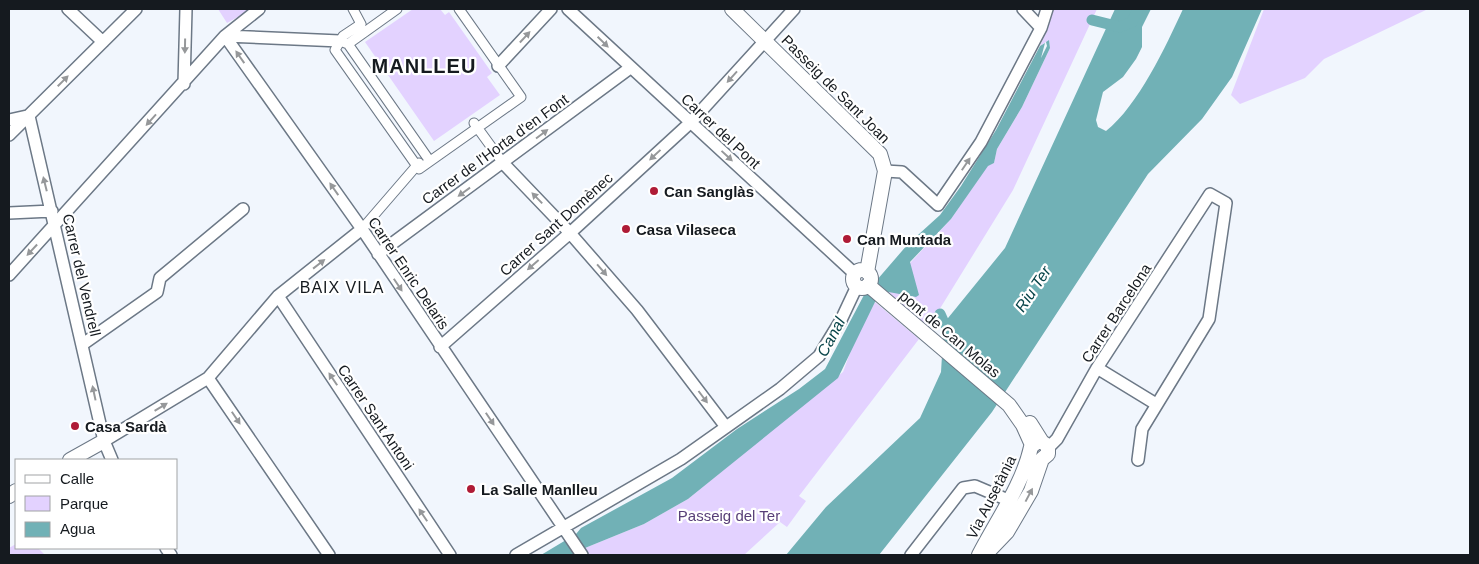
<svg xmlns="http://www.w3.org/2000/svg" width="1479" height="564" font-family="Arial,sans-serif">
  <rect width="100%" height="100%" fill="#f1f6fd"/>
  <path fill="#e3d2ff" d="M 218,9 L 252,9 L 227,23 Z
    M 413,9 L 440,9 L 445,15 L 449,12 L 492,73 L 487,77 L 500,95 L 434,141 L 365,42 Z
    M 1053,9 L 1097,9 L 1013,190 L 928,328 L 884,291 L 951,219 L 988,165 L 994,163 L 997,149 L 1022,107 L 1050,48 L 1049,40 L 1040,46 L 1048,28 Z
    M 1264,9 L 1428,9 L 1324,59 L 1305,78 L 1240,104 L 1231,95 Z
    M 875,302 L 919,339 L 799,496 L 806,501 L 787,527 L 780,522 L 744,555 L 590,555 L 585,548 L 644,524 L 688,499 L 843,372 L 854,342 Z
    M 16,544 L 16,548 L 38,548 L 45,555 L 9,555 L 9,548 Z"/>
  <path fill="#71b1b6" d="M 1115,9 L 1151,9 L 1142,27 L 1142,47 L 1136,59 L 1123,77 L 1103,92 L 1096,120 L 1098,127 L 1106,131 C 1138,106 1166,46 1183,9 L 1262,9 L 1232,77 L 1202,119 L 1148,174 L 992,412 L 879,555 L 786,555 L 826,507 L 920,418 L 941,372 L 944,323 L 1005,248 Z
    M 1049,40 L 1050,48 L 1022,107 L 997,149 L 994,163 L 988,166 L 951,219 L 910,262 L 919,295 L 916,297 L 883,291 L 875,302 L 838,378 L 688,499 L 644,524 L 585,548 L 573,555 L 541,555 L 576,534 L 581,528 L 672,478 L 737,429 L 799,389 L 825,369 L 864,295 L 908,244 L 940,215 L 961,186 L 996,130 L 1040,46 L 1045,43 L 1041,58 L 1047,46 L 1046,42 Z"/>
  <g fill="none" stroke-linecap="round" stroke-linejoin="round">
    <path stroke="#71b1b6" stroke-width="11" d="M 1092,20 L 1120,27 L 1132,22 L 1138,9
      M 940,314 L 944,323 L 955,331"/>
    <defs>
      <path id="pedestrian" d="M 353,9 L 361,24 L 343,36 L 335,50 L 419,169 L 521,97 L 459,9
        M 340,41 L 348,44 L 427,157
        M 348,44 L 397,9
        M 474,123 L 503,163
        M 362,229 L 419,163"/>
      <path id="minor" d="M 68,9 L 103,42
        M 568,9 L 855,274
        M 1023,9 L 1041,28
        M 225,36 L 362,229 L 582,555
        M 225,36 L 340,41
        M 498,66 L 551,9
        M 184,84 L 186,9
        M 29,116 L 104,441 L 112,460
        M 9,120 L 27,116
        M 9,135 L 136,9
        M 503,163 L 570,233 L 637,310 L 726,427
        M 885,171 L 902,172 L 938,205 L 981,142 L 1041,28 L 1047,9
        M 9,213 L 52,211
        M 378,254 L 630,68
        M 9,275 L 225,36 L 259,9
        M 278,296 L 450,555
        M 83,344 L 157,292 L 160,278 L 243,209
        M 440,347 L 570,233 L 691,122 L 794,9
        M 1097,368 L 1156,404
        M 208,378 L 329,555
        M 104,441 L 208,378 L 278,296 L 362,229
        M 1048,448 L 1057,439 L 1097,368 L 1210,194 L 1226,203 L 1209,319 L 1142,429 L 1138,460
        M 166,548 L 171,555
        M 516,555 L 681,459 L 780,389 L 819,356 L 841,320 L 857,286
        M 911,555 L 963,488 L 975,486 L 1008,500"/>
      <path id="tertiary" d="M 732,9 L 880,154 L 885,171 L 867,272
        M853 279a9 9 0 1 1 18 0a9 9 0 1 1-18 0Z
        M 868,285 L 1009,405 L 1023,425 L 1032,445
        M 70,460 L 104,441
        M 9,496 L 16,491
        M 979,555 C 997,520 1023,484 1031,447 L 1038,441
        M 985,555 L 1007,532 L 1031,491 L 1042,459 L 1048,454 L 1048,446 L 1042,442 L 1030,423"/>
    </defs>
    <use href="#pedestrian" stroke="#6c7886" stroke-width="11"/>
    <use href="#minor" stroke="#6c7886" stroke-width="14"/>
    <use href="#tertiary" stroke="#6c7886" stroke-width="16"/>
    <use href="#pedestrian" stroke="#fff" stroke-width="9"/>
    <use href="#minor" stroke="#fff" stroke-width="11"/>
    <use href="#tertiary" stroke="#fff" stroke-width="14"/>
  </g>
  <defs><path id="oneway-solid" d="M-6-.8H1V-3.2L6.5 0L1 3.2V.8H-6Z" transform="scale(1.25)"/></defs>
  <g fill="#96989a">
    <use href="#oneway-solid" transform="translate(525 37) rotate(-47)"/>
    <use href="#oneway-solid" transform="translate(603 42) rotate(44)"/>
    <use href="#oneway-solid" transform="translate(185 46) rotate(91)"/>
    <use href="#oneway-solid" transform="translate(240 57) rotate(-125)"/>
    <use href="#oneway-solid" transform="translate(732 77) rotate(132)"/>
    <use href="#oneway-solid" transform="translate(63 81) rotate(-45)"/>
    <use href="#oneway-solid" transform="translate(151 120) rotate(132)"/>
    <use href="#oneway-solid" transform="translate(542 134) rotate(-37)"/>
    <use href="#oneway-solid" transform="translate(655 155) rotate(137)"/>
    <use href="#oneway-solid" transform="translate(727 156) rotate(43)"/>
    <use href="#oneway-solid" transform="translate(966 164) rotate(-56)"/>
    <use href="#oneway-solid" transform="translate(45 184) rotate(-104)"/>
    <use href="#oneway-solid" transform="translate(334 189) rotate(-125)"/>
    <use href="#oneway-solid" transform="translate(464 192) rotate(144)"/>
    <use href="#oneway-solid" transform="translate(537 198) rotate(-134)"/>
    <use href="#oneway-solid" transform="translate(32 250) rotate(133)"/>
    <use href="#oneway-solid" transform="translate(319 264) rotate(-38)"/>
    <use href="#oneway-solid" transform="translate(533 265) rotate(139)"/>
    <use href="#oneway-solid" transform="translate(602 270) rotate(49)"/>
    <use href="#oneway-solid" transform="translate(398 285) rotate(56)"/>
    <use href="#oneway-solid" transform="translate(333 379) rotate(-124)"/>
    <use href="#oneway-solid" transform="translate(94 393) rotate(-102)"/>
    <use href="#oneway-solid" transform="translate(703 397) rotate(53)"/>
    <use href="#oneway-solid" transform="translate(161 407) rotate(-31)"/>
    <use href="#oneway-solid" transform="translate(236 418) rotate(56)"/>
    <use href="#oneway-solid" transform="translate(490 419) rotate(56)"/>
    <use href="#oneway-solid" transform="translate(1029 495) rotate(-62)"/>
    <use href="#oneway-solid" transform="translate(423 515) rotate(-124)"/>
  </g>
  <g fill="#af1b36" stroke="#fff" stroke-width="2">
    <circle cx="654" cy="191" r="5"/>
    <circle cx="626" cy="229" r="5"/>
    <circle cx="847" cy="239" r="5"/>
    <circle cx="75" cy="426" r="5"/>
    <circle cx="471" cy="489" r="5"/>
  </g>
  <g text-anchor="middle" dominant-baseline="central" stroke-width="4.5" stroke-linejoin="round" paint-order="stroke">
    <g font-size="15" fill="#151a1f" stroke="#fff">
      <text transform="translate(836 89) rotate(45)">Passeig de Sant Joan</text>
      <text transform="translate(721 131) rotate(43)">Carrer del Pont</text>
      <text transform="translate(495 149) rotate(-36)">Carrer de l'Horta d'en Font</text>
      <text transform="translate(556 224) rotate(-42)">Carrer Sant Domènec</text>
      <text transform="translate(409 273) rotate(56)">Carrer Enric Delaris</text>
      <text transform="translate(82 275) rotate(77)">Carrer del Vendrell</text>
      <text transform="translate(1116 313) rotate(-57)">Carrer Barcelona</text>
      <text transform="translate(950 334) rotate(40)">pont de Can Molas</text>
      <text transform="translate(376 417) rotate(56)">Carrer Sant Antoni</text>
      <text transform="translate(991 497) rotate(-63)">Via Ausetània</text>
    </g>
    <g font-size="15" font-weight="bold" fill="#151a1f" stroke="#fff" text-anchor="start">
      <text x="664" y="191">Can Sanglàs</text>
      <text x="636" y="229">Casa Vilaseca</text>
      <text x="857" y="239">Can Muntada</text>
      <text x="85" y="426">Casa Sardà</text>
      <text x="481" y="489">La Salle Manlleu</text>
    </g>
    <g font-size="15" fill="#583f78" stroke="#fff">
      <text x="729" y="515">Passeig del Ter</text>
    </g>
    <g font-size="16" letter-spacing="1" fill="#151a1f" stroke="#fff">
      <text x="342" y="287">BAIX VILA</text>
    </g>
    <g font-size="16" font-style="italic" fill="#09454a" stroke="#fff">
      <text transform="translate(1033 289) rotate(-56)">Riu Ter</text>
      <text transform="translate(831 337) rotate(-62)">Canal</text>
    </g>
    <g font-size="20" font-weight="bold" letter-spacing="1" fill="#151a1f" stroke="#fff">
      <text x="424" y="66">MANLLEU</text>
    </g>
  </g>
  <rect width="1479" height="564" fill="none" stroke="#151a1f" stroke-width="20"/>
  <rect x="15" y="459" width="162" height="90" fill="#ffffff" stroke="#a1a3a5"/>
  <rect x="25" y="475" width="25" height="8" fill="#ffffff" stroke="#a1a3a5"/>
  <text x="60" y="484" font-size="15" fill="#151a1f">Calle</text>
  <rect x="25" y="496" width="25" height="15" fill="#e3d2ff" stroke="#a1a3a5"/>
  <text x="60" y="509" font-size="15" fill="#151a1f">Parque</text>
  <rect x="25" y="522" width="25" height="15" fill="#71b1b6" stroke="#a1a3a5"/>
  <text x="60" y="534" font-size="15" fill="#151a1f">Agua</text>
</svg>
